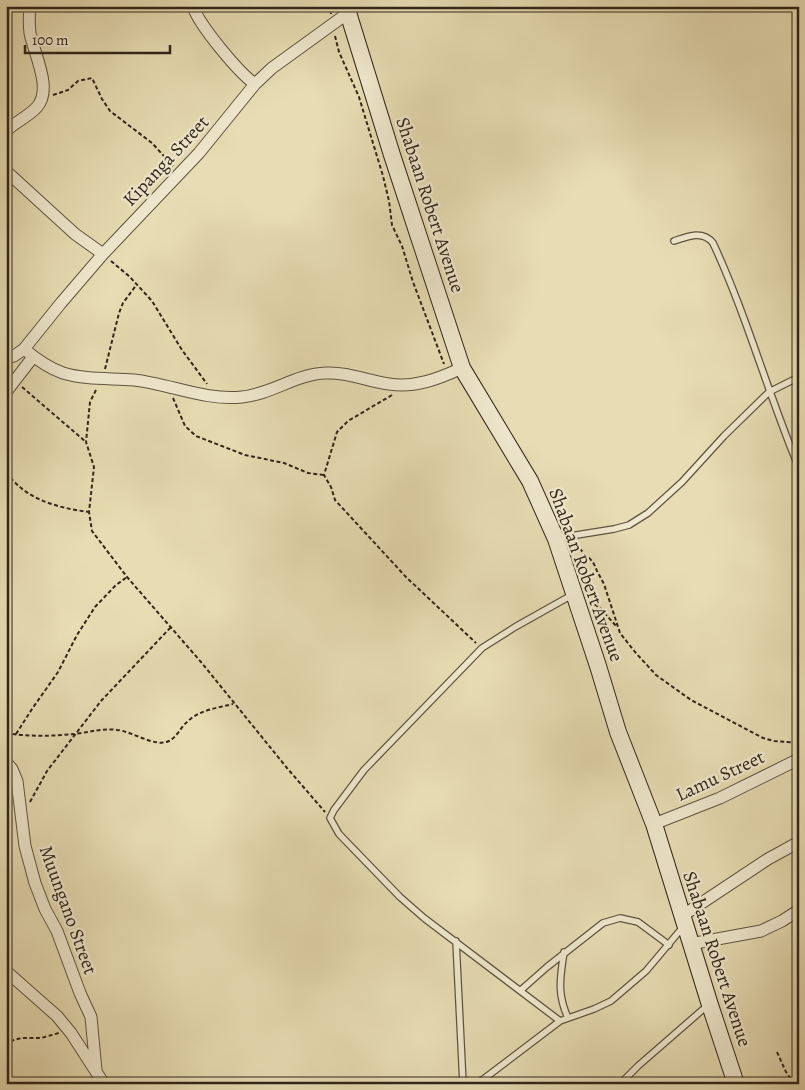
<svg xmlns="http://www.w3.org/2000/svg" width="805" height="1090" font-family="Alegreya,serif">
  <rect width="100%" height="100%" fill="#e7dcb3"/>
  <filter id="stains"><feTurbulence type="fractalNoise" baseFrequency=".004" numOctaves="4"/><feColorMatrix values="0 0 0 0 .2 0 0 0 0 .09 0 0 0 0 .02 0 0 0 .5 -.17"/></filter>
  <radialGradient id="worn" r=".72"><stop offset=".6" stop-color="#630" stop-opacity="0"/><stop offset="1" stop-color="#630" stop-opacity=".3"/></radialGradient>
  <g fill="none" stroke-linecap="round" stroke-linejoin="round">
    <defs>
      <path id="lane" d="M 799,159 L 797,170 L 799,180
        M 674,241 C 688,236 703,230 713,243 C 747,316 768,394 799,468
        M 558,538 L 614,529 L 629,525 L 648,513 L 682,482 L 724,436 L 769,392 L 799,377
        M 456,941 L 463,1084
        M 564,952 C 560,978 557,994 568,1018
        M 521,990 L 547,967 L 603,923 L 620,918 L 638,922 L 669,945
        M 560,1021 L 424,918 L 400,897 L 339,834 L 330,818 L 334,810 L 364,770 L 482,648 L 515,627 L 572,595
        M 477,1084 L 560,1021 L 594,1009 L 611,1001 L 646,971 L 683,927
        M 620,1084 L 638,1066 L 708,1005"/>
      <path id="street" d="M 193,6 C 198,24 239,73 255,84
        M 6,131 C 15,122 28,117 37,107 C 53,89 34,54 30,33 C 29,24 29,15 30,6
        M 6,171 L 75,234 L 103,254
        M 24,349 C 36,359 48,368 63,373 C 86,380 110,378 134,380 C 170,384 206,401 242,397 C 272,394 296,374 326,373 C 349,372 366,381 389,384 C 415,388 438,379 462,368
        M 6,358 L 14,356 L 24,349 L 61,303 L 103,254 L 199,153 L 255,84 L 272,68 L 348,13
        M 6,392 L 33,357
        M 6,762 L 12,769 L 17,781 L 25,846 L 35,883 L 45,909 L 57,931 L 80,993 L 91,1017 L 96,1070
        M 654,824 L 720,798 L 799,759
        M 682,916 L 768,859 L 799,842
        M 690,944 L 761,931 L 782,921 L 799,910
        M 6,971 L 57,1016 L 71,1033 L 104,1084"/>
      <path id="secondary" d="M 346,6 L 392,155 L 462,368 L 530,481 L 556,539 L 598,666 L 618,732 L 654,824 L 710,1005 L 736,1084"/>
    </defs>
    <use href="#lane" stroke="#5e5440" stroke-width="8"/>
    <use href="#street" stroke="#5e5440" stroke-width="13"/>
    <use href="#secondary" stroke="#30261a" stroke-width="18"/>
    <path stroke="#30261a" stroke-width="2" stroke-dasharray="4 2.5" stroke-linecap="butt" d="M 330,6 L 331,14
      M 360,11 L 394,6
      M 335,36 L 339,52 L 359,97 L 383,176 L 389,201 L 392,225 L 402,246 L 413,282 L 444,364
      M 53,95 L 68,90 L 78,81 L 92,78 L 102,99 L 110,111 L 152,143 L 173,166
      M 111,261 L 130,277 L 152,301 L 182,350 L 207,384
      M 105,369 L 119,313 L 123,303 L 137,284
      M 22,387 L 86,442
      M 96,390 L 90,402 L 86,442 L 94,467 L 89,512 L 92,531 L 127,577 L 201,662 L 287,768 L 325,812
      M 392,395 L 348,421 L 337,432 L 324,475 L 331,487 L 335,500 L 406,577 L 476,643
      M 173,398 L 185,426 L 196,436 L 245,455 L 284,463 L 308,473 L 324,475
      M 6,473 C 11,478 15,483 20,487 C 38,503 66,509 89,512
      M 575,544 L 593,562 L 597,571 L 604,584 L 620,633 L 635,652 L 656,675 L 691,700 L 763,738 L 774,741 L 799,743
      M 589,601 L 599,607 L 617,627
      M 6,733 C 28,737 53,736 75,734 C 90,732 103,728 117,730 C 132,731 155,748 169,741 C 177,737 181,727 187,722 C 199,710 217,708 233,704
      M 16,734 L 32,709 L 58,672 L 77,635 L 95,607 L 116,585 L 127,577
      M 30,802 L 47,771 L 101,701 L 171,627
      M 777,1052 L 786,1072 L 794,1084
      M 6,1067 L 8,1049 L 11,1041 L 21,1038 L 41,1038 L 59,1033"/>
    <use href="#lane" stroke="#efe8ce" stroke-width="5.5"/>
    <use href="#street" stroke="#efe8ce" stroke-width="11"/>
    <use href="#secondary" stroke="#efe8ce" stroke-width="16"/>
  </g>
  <g text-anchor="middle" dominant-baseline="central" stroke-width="4.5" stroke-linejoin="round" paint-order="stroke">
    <g font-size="19" fill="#30261a" stroke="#efe8ce">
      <text transform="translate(166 161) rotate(-47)">Kipanga Street</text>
      <text transform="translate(430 205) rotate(72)">Shabaan Robert Avenue</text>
      <text transform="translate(586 575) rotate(70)">Shabaan Robert Avenue</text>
      <text transform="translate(720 776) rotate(-25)">Lamu Street</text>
      <text transform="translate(68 910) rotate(70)">Muungano Street</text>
      <text transform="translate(717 959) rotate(72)">Shabaan Robert Avenue</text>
    </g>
  </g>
  <rect width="805" height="1090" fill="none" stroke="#e7dcb3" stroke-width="25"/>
  <rect x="8" y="8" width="790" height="1075" fill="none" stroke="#30261a" stroke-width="2.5"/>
  <rect x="12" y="12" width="780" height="1065" fill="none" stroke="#30261a"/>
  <path d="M25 45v8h145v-8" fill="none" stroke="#30261a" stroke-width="2.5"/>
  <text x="32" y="45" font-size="15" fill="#30261a" stroke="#efe8ce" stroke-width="4" paint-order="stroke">100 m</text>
  <rect width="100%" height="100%" filter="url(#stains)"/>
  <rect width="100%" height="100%" fill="url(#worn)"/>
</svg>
